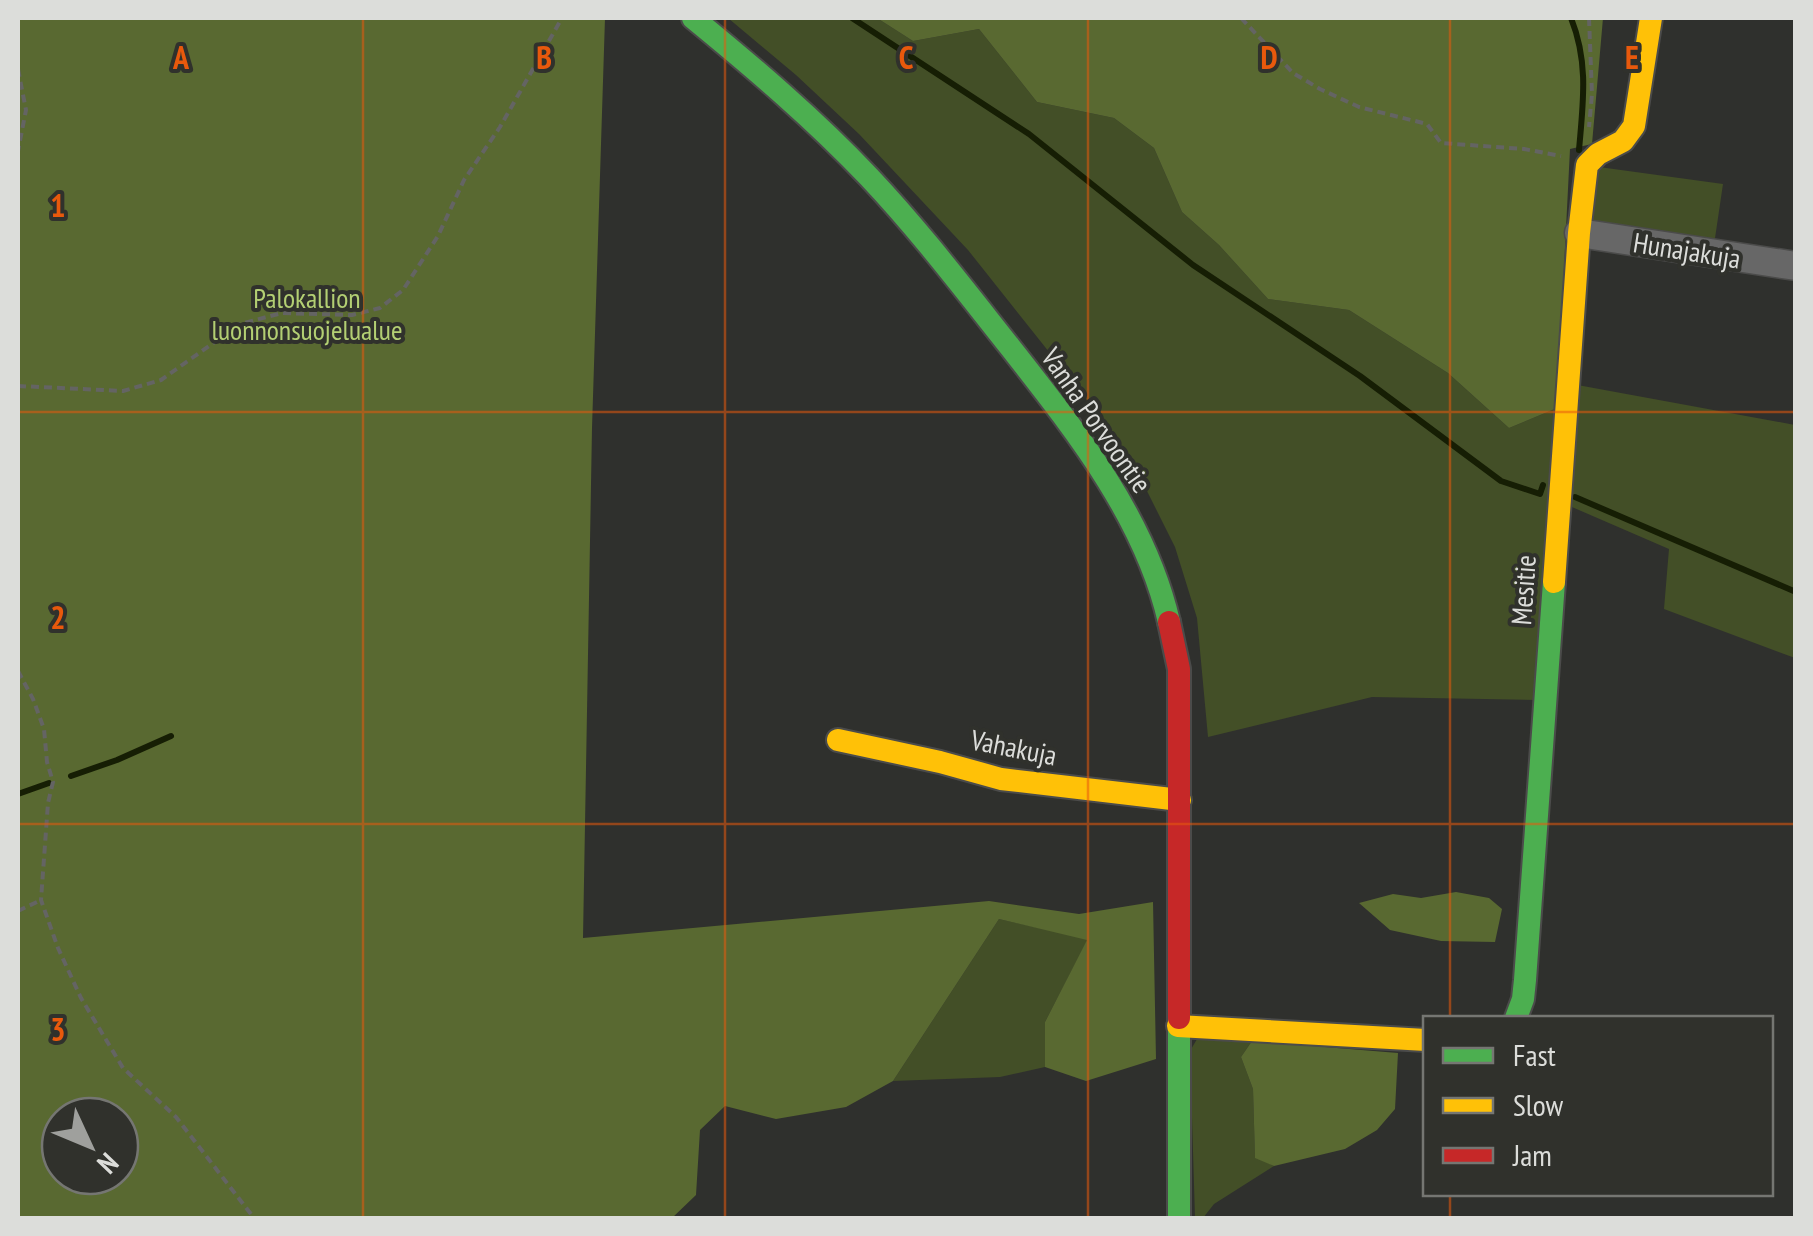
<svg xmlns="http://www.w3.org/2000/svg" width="1813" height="1236" font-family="'PT Sans Narrow',sans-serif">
  <rect width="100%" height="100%" fill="#2f302d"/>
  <path fill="#434f27" d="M 728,18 L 877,18 L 913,41 L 979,29 L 1037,102 L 1114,118 L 1154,148 L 1182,212 L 1219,245 L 1268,299 L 1349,310 L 1448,373 L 1509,428 L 1557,408 L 1537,700 L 1372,697 L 1208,737 L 1197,618 L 1175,547 L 1143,483 L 1084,396 L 968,250 L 859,134 L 796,75 Z
    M 1599,167 L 1723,184 L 1714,245 L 1590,227 Z
    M 1572,384 L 1795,425 L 1795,658 L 1664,609 L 1669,549 L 1565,504 Z
    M 999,919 L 1088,939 L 1045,1022 L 1045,1067 L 1000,1077 L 893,1081 Z
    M 1200,1034 L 1252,1041 L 1241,1057 L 1253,1089 L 1255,1157 L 1274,1166 L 1214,1204 L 1203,1218 L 1195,1218 L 1190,1051 Z"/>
  <path fill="#596931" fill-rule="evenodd" d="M 18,18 L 605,18 L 592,428 L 583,938 L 989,901 L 1079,914 L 1153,902 L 1156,1059 L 1086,1081 L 1045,1067 L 1045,1022 L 1087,940 L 999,919 L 893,1081 L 846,1107 L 776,1119 L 725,1106 L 700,1130 L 696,1195 L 672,1218 L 18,1218 ZM 60,1116 L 120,1116 L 120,1176 L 60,1176 Z
    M 877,18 L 1603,18 L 1592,144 L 1570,149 L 1557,408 L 1509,428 L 1448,373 L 1349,310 L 1268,299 L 1219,245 L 1182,212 L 1154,148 L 1114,118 L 1037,102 L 979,29 L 913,41 Z
    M 1456,892 L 1489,898 L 1502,909 L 1495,942 L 1441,941 L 1390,930 L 1359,903 L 1393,894 L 1421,898 Z
    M 1252,1041 L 1398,1053 L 1395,1109 L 1377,1130 L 1345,1149 L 1274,1166 L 1255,1158 L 1253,1089 L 1241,1057 Z"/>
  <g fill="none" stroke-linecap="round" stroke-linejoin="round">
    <path stroke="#161e04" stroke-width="6" d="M 852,18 L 1029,134 L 1193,265 L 1360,376 L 1501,481 L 1540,494 L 1543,485
      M 1571,18 C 1589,63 1583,103 1579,150
      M 1575,497 L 1796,592
      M 71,776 L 117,760 L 171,736
      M 18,794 L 49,783"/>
    <defs>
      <path id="street" d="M 1579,233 L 1796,266"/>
      <path id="fast" d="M 693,18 C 754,68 814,119 869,177 C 919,230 964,289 1010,347 C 1075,430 1145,517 1169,622
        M 1179,1018 L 1179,1218
        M 1516,1018 L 1523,999 L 1525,980 L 1554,582"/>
      <path id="slow" d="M 1554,582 L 1579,233 L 1587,165 L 1598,154 L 1623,141 L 1634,126 L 1651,18
        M 838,740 L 940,762 L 1001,779 L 1180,800
        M 1178,1026 L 1426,1040"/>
      <path id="jam" d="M 1169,622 L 1179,669 L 1179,1018"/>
    </defs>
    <use href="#street" stroke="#4b4b4a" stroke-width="31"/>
    <use href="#fast" stroke="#4b4b4a" stroke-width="26"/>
    <use href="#slow" stroke="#4b4b4a" stroke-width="26"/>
    <use href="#jam" stroke="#4b4b4a" stroke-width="26"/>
    <path stroke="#646463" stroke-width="4" stroke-dasharray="8 5" stroke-linecap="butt" d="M 1241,18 L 1293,73 L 1320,89 L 1359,107 L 1427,124 L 1441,143 L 1524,149 L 1561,156
      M 1589,18 L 1592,94 L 1589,127
      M 18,69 L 26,110 L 18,151
      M 18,386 L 123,391 L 161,380 L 240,324 L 282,313 L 352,315 L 380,308 L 403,290 L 438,236 L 464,180 L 500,127 L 562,18
      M 18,671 L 33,699 L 44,729 L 47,762 L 53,782 L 48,803 L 41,900 L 58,948 L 81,998 L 123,1068 L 176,1117 L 254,1218
      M 18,911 L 41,900"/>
    <use href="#street" stroke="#676767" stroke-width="28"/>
    <use href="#fast" stroke="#4caf50" stroke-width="22"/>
    <use href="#slow" stroke="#ffc107" stroke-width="22"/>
    <use href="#jam" stroke="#c62828" stroke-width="22"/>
  </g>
  <path fill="none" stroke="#e8590c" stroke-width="2.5" stroke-opacity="0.55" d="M 363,18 L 363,1218M 725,18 L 725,1218M 1088,18 L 1088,1218M 1450,18 L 1450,1018M 18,412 L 1796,412M 18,824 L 1796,824M 1450,1194 L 1450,1218"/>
  <g text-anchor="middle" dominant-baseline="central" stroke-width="8" stroke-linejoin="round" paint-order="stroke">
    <g font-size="28" fill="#dcddda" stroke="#30312c">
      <text transform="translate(1687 250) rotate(9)">Hunajakuja</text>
      <text transform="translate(1097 420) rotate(55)">Vanha Porvoontie</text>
      <text transform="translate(1523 590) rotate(-86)">Mesitie</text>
      <text transform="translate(1014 747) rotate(11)">Vahakuja</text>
    </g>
    <g font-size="28" fill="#b3cf73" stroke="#30312c">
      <text x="307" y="297">Palokallion<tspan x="307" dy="32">luonnonsuojelualue</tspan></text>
    </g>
  </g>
  <g font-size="32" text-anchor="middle" font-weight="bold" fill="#e8590c" stroke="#30312c" stroke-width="8" stroke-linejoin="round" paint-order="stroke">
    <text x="181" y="69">A</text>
    <text x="544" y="69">B</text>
    <text x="906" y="69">C</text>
    <text x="1269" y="69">D</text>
    <text x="1632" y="69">E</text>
    <text x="58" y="217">1</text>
    <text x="58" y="629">2</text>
    <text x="58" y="1041">3</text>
  </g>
  <rect width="1813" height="1236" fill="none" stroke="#dcddda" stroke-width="40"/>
  <rect x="1423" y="1016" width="350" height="180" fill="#30312c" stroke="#757672" stroke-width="2.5"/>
  <rect x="1443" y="1048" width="50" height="15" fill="#4caf50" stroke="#757672" stroke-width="2.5"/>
  <text x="1513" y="1066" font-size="30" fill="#dcddda">Fast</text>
  <rect x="1443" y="1098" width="50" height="15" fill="#ffc107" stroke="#757672" stroke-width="2.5"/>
  <text x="1513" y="1116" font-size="30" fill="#dcddda">Slow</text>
  <rect x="1443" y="1148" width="50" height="15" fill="#c62828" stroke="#757672" stroke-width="2.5"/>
  <text x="1513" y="1166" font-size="30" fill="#dcddda">Jam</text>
  <g transform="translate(90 1146) rotate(134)"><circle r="48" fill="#30312c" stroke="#757672" stroke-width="2.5"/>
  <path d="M0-8L18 38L0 25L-18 38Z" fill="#9fa09d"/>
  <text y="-15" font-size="28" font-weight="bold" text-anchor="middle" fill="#dcddda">N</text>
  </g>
</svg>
